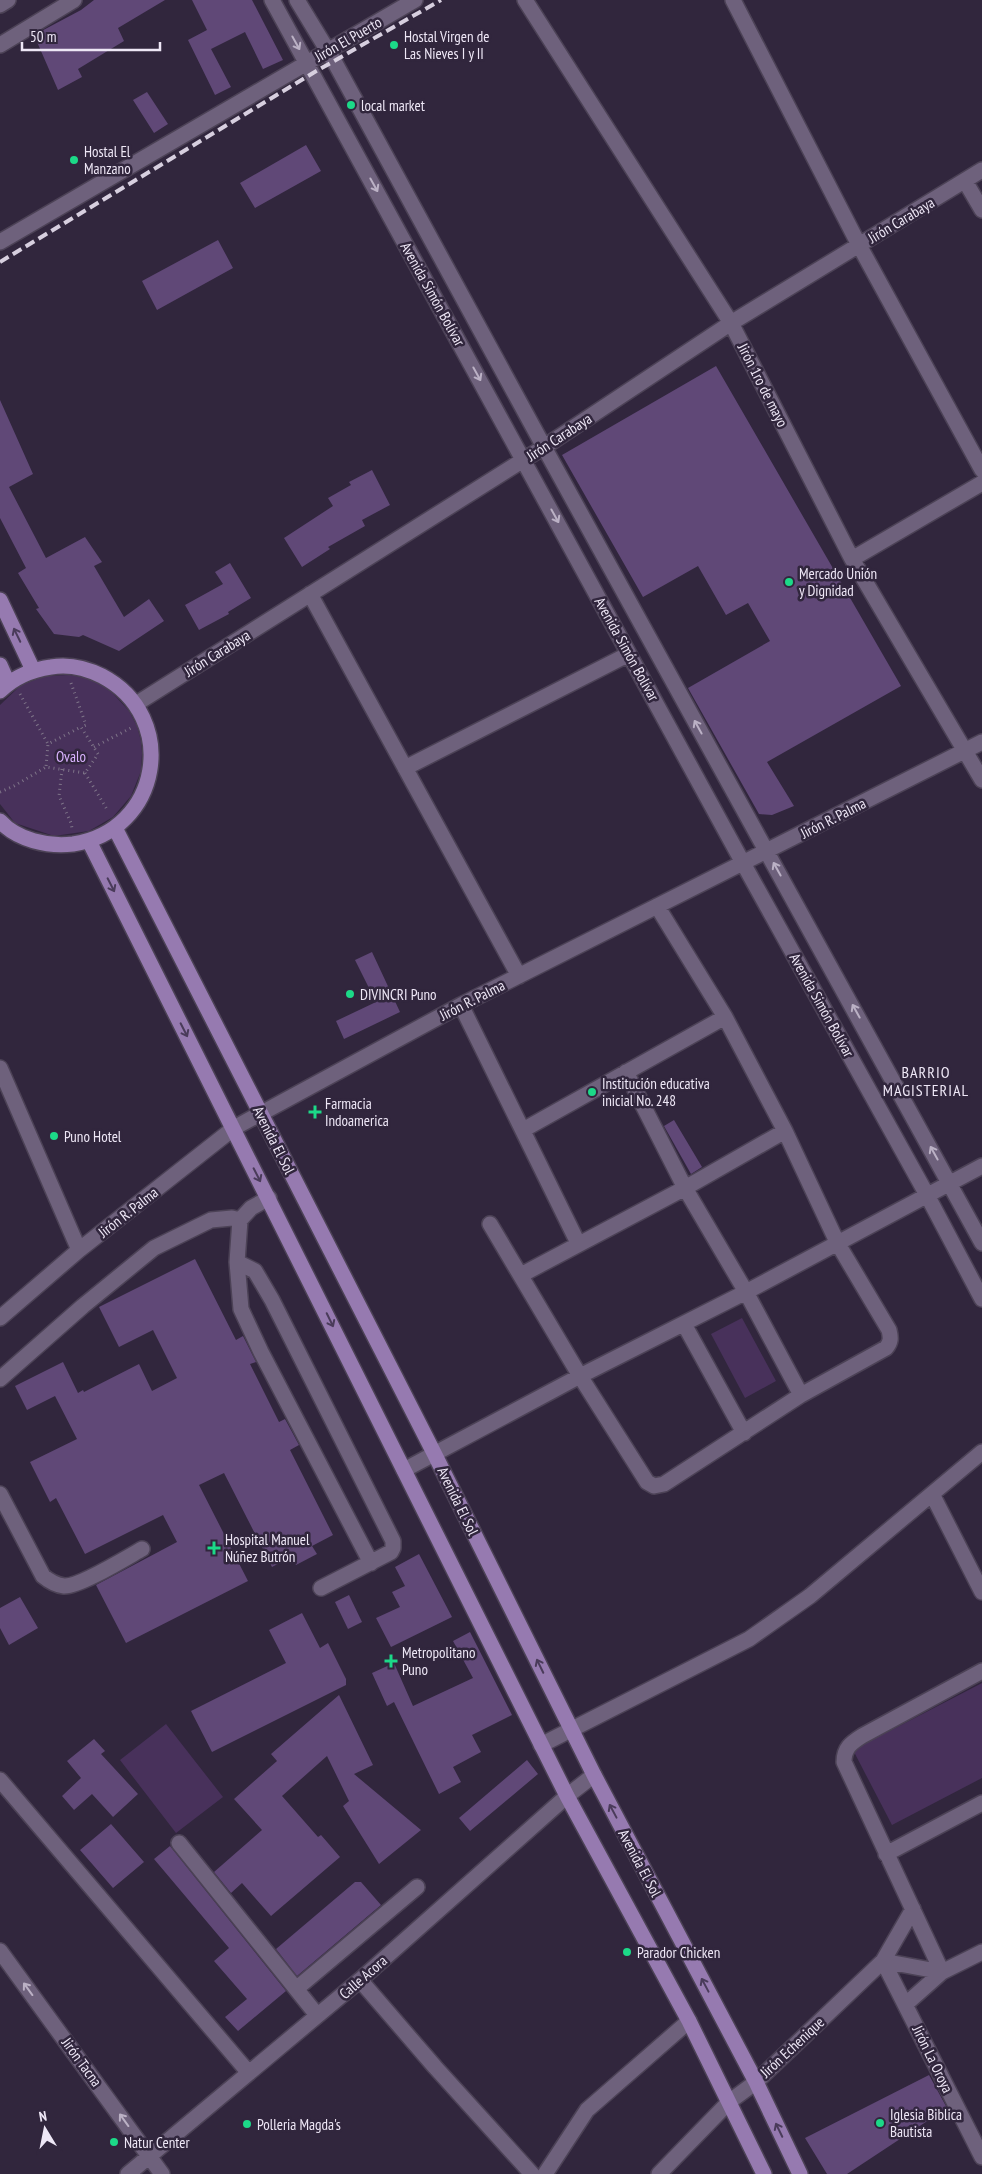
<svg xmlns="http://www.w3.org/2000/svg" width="982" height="2174" font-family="'PT Sans Narrow',sans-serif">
  <rect width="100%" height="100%" fill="#31263d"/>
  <path fill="#48315b" d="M 69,675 L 88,678 L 106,686 L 129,711 L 137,726 L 141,741 L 142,753 L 141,771 L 131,796 L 113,817 L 89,831 L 54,836 L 15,823 L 0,804 L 0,705 L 21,685 L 46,676 Z
    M 742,1318 L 776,1381 L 745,1398 L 711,1334 Z
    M 982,1683 L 982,1778 L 892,1825 L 853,1750 Z
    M 166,1724 L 223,1797 L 176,1833 L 120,1760 Z"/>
  <path fill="#604877" d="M 94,0 L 165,0 L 118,28 L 124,41 L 78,69 L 82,77 L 58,90 L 34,35 L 81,10 Z
    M 192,0 L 252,0 L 283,60 L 263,69 L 245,32 L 211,49 L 231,87 L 215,95 L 188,40 L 207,30 Z
    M 147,92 L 168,124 L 154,133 L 133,100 Z
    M 306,145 L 321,171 L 255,208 L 240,183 Z
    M 218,240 L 233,268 L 157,310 L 142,281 Z
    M 716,366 L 901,686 L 767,762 L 794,806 L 772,815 L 759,814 L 688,688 L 770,641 L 748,603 L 726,615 L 698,566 L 643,597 L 562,455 Z
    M 0,400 L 33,474 L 9,487 L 46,558 L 85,537 L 102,562 L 94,566 L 124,617 L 149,599 L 164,621 L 119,651 L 83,635 L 79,637 L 54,634 L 36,609 L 39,608 L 18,573 L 26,568 L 0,518 Z
    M 372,470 L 390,505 L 362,520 L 365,526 L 328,547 L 330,549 L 302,567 L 284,538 L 333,506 L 328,498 L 351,485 L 349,482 Z
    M 230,563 L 251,598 L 228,612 L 229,614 L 199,630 L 185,605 L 223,584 L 215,572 Z
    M 372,952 L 400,1012 L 344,1039 L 336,1021 L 376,1002 L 355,960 Z
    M 674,1120 L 702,1167 L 691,1174 L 664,1126 Z
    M 195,1259 L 236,1340 L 243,1336 L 256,1362 L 250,1364 L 279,1422 L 285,1419 L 299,1445 L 290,1450 L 333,1535 L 312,1546 L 317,1554 L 296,1565 L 291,1557 L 272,1567 L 224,1473 L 199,1485 L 248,1581 L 126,1643 L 96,1585 L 177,1542 L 163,1515 L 85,1554 L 56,1498 L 50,1502 L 30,1462 L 77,1439 L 55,1396 L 27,1410 L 15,1386 L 63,1362 L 78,1393 L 83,1390 L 84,1392 L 139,1364 L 152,1391 L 177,1378 L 153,1330 L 119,1347 L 99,1307 Z
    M 419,1554 L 452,1617 L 391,1647 L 376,1618 L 400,1607 L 392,1592 L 405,1586 L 395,1567 Z
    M 349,1595 L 362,1622 L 348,1629 L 335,1602 Z
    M 20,1597 L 38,1628 L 9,1645 L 0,1628 L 0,1608 Z
    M 302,1613 L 320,1648 L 328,1643 L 346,1679 L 346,1685 L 212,1752 L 191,1711 L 286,1663 L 269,1630 Z
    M 470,1632 L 512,1715 L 472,1735 L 481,1752 L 453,1767 L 461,1782 L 439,1794 L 394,1702 L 387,1706 L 372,1673 L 394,1663 L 413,1706 L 473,1678 L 453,1641 Z
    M 339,1695 L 373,1765 L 354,1774 L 421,1830 L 379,1864 L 343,1806 L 349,1801 L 327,1756 L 282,1796 L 318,1837 L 321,1835 L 340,1857 L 271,1916 L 242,1883 L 231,1893 L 214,1872 L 262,1830 L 234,1799 L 277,1761 L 271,1754 Z
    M 94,1739 L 105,1751 L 101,1754 L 138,1794 L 113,1817 L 92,1794 L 74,1810 L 62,1796 L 81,1778 L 67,1761 Z
    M 527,1760 L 538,1774 L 470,1831 L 459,1818 Z
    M 111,1824 L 144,1862 L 113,1888 L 80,1850 Z
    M 170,1846 L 286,1991 L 238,2031 L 225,2017 L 247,1999 L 214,1961 L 229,1948 L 154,1859 Z
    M 355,1882 L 361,1882 L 381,1905 L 297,1976 L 276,1949 Z
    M 929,2075 L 947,2108 L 847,2174 L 827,2174 L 805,2138 Z"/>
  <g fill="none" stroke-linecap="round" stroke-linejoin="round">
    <defs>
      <path id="minor" d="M 272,0 L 743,863 L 927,1195 L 982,1299
        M 297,0 L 334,61 L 544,447 L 982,1243
        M 525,0 L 731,323 L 852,559 L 982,780
        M 733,0 L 859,245 L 982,470
        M 0,5 L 8,0
        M 0,45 L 74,0
        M 965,181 L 982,210
        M 0,242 L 415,0
        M 852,559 L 982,483
        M 310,594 L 519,976
        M 136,704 L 544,447 L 731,323 L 982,170
        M 405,768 L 629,654
        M 461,1005 L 578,1243
        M 0,1068 L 79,1250
        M 626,1072 L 685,1188 L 746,1292 L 801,1395
        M 523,1130 L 725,1017
        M 269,1198 L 251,1208 L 240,1220 L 237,1262 L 241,1309 L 261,1352 L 371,1563
        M 490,1224 L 580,1376 L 647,1482 L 654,1486 L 664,1484 L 801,1395 L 886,1348 C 891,1342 891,1338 889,1330 L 838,1244 L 785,1131 L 725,1017 L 657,906
        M 237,1262 L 255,1271 L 272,1300 L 393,1541 L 393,1548 L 391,1552 L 321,1588
        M 521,1275 L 685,1188 L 785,1131
        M 0,1318 L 79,1250 L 234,1128 L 461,1005 L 982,742
        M 684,1324 L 744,1433
        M 0,1379 L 83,1306 L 154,1248 L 211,1220 L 232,1218 L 240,1220
        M 404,1470 L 580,1376 L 746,1292 L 982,1166
        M 0,1494 L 43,1576 C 49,1581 56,1585 64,1586 C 79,1587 126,1558 142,1549
        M 932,1494 L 982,1592
        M 541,1745 L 749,1639 L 810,1596 L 982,1452
        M 0,1780 L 249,2073
        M 179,1843 L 317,2015
        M 886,1854 L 982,1803
        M 0,1951 L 162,2174
        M 883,1961 L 982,2157
        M 883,1961 L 942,1972
        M 942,1972 L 844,1762 C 844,1748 851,1743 862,1736 L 982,1671
        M 360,1980 L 435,2067 L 532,2174
        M 296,1989 L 417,1887
        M 906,2004 L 942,1972 L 982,1952
        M 128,2174 L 360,1980 L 567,1796 L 594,1775
        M 545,2174 L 587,2110 L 689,2021
        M 659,2174 L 729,2102 L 756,2082 L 883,1961 L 913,1909"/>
      <path id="major" d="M 0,600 L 33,670
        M 0,665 L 8,683
        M 0,691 C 14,677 31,670 51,667 C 68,664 86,668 102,676 C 180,717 161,831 73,844 C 48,847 17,840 0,821
        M 115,828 L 434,1453 L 594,1775 L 756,2082 L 800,2174
        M 89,841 L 567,1796 L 689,2021 L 764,2174"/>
    </defs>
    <use href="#minor" stroke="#4c4256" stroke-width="18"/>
    <use href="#major" stroke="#4c4256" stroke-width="18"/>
    <path stroke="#7f7589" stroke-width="3" stroke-dasharray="1 4" stroke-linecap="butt" d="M 71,683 L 86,725 L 81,727
      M 20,694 L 48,744
      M 94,747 L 131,728
      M 62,769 L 59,796 L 71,823 L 72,828
      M 85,773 L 108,811
      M 0,792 L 14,786 L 46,767 L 85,773 L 98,754 L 81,727 L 48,744 L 46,767"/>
    <use href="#minor" stroke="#6e617c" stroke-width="15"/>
    <use href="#major" stroke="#967ab0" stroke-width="15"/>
    <path stroke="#d7cfdf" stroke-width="4" stroke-dasharray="10 5" stroke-linecap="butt" d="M 0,262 L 313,73 L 441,0"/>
  </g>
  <defs><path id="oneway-shaft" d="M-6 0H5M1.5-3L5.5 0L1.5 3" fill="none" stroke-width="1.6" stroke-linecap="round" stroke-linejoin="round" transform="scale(1.25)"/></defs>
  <g stroke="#bbb1c5">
    <use href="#oneway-shaft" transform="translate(296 43) rotate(61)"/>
    <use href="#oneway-shaft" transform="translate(374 185) rotate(61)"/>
    <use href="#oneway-shaft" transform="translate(477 374) rotate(61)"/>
    <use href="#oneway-shaft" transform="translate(555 516) rotate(61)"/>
    <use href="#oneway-shaft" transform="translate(698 727) rotate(-119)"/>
    <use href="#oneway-shaft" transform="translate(777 869) rotate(-119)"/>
    <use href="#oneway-shaft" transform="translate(856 1011) rotate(-119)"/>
    <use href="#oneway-shaft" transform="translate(934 1153) rotate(-119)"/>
    <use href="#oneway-shaft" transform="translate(28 1989) rotate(-126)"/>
    <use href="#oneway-shaft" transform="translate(124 2120) rotate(-126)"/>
  </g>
  <g stroke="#4a3b5a">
    <use href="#oneway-shaft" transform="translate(17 635) rotate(-116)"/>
    <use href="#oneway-shaft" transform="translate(111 885) rotate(63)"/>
    <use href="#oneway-shaft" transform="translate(184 1030) rotate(63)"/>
    <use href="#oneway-shaft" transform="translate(257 1175) rotate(63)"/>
    <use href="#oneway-shaft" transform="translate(330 1320) rotate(64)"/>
    <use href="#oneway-shaft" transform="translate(540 1666) rotate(-116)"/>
    <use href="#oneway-shaft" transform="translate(613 1811) rotate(-118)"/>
    <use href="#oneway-shaft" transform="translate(705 1985) rotate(-118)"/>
    <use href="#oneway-shaft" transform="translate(779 2130) rotate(-116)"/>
  </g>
  <g fill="#1cd988" stroke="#31263d" stroke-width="2">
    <circle cx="394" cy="45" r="5"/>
    <circle cx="351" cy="105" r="5"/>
    <circle cx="74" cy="160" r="5"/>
    <circle cx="789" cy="582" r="5"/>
    <circle cx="350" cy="994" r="5"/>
    <circle cx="592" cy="1092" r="5"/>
    <path d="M312.5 1104.5h5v5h5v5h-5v5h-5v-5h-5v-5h5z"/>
    <circle cx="54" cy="1136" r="5"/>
    <path d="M211.5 1540.5h5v5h5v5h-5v5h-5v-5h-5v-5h5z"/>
    <path d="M388.5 1653.5h5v5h5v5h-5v5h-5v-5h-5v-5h5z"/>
    <circle cx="627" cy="1952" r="5"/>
    <circle cx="880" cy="2123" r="5"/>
    <circle cx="247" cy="2124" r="5"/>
    <circle cx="114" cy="2142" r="5"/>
  </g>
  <g text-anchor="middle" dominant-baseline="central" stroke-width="5" stroke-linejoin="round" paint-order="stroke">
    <g font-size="15" fill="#eee7f6" stroke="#31263d" text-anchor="start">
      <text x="404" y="36">Hostal Virgen de<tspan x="404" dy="17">Las Nieves I y II</tspan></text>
      <text x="361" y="105">local market</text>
      <text x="84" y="151">Hostal El<tspan x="84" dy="17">Manzano</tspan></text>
      <text x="799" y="573">Mercado Unión<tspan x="799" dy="17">y Dignidad</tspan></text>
      <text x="360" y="994">DIVINCRI Puno</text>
      <text x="602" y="1083">Institución educativa<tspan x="602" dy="17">inicial No. 248</tspan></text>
      <text x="325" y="1103">Farmacia<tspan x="325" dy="17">Indoamerica</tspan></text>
      <text x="64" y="1136">Puno Hotel</text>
      <text x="225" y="1539">Hospital Manuel<tspan x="225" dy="17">Núñez Butrón</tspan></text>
      <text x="402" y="1652">Metropolitano<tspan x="402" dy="17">Puno</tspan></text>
      <text x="637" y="1952">Parador Chicken</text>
      <text x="890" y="2114">Iglesia Biblica<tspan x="890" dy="17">Bautista</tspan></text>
      <text x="257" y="2124">Polleria Magda's</text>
      <text x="124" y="2142">Natur Center</text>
    </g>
    <g font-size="15" fill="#eee7f6" stroke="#31263d">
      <text transform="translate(348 39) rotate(-30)">Jirón El Puerto</text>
      <text transform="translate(901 220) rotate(-31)">Jirón Carabaya</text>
      <text transform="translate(433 294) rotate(61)">Avenida Simón Bolívar</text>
      <text transform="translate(763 385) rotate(63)">Jirón 1ro de mayo</text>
      <text transform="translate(559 437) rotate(-33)">Jirón Carabaya</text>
      <text transform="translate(627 649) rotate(61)">Avenida Simón Bolívar</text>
      <text transform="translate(217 653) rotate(-32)">Jirón Carabaya</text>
      <text transform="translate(833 818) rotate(-27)">Jirón R. Palma</text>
      <text transform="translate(472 1000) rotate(-27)">Jirón R. Palma</text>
      <text transform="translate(822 1005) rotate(61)">Avenida Simón Bolívar</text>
      <text transform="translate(274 1140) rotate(63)">Avenida El Sol</text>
      <text transform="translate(128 1212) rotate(-38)">Jirón R. Palma</text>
      <text transform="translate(458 1501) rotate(64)">Avenida El Sol</text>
      <text transform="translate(640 1863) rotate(62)">Avenida El Sol</text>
      <text transform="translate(363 1977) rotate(-41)">Calle Acora</text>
      <text transform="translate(792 2047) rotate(-43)">Jirón Echenique</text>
      <text transform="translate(933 2059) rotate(64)">Jirón La Oroya</text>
      <text transform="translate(82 2062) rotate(54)">Jirón Tacna</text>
    </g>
    <g font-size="15" fill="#dab3ff" stroke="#31263d">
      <text x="71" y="756">Ovalo</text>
    </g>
    <g font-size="16" letter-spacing="1" fill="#eee7f6" stroke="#31263d">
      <text x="926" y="1072">BARRIO<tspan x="926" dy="18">MAGISTERIAL</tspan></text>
    </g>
  </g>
  <g transform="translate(45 2129) rotate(350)" stroke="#31263d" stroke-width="4" paint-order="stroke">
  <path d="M0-4L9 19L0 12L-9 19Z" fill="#eee7f6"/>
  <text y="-8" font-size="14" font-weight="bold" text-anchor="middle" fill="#eee7f6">N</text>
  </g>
  <path d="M22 42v8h138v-8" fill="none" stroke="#eee7f6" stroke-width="2.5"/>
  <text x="30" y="42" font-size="15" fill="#eee7f6" stroke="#31263d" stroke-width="4" paint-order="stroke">50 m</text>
</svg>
